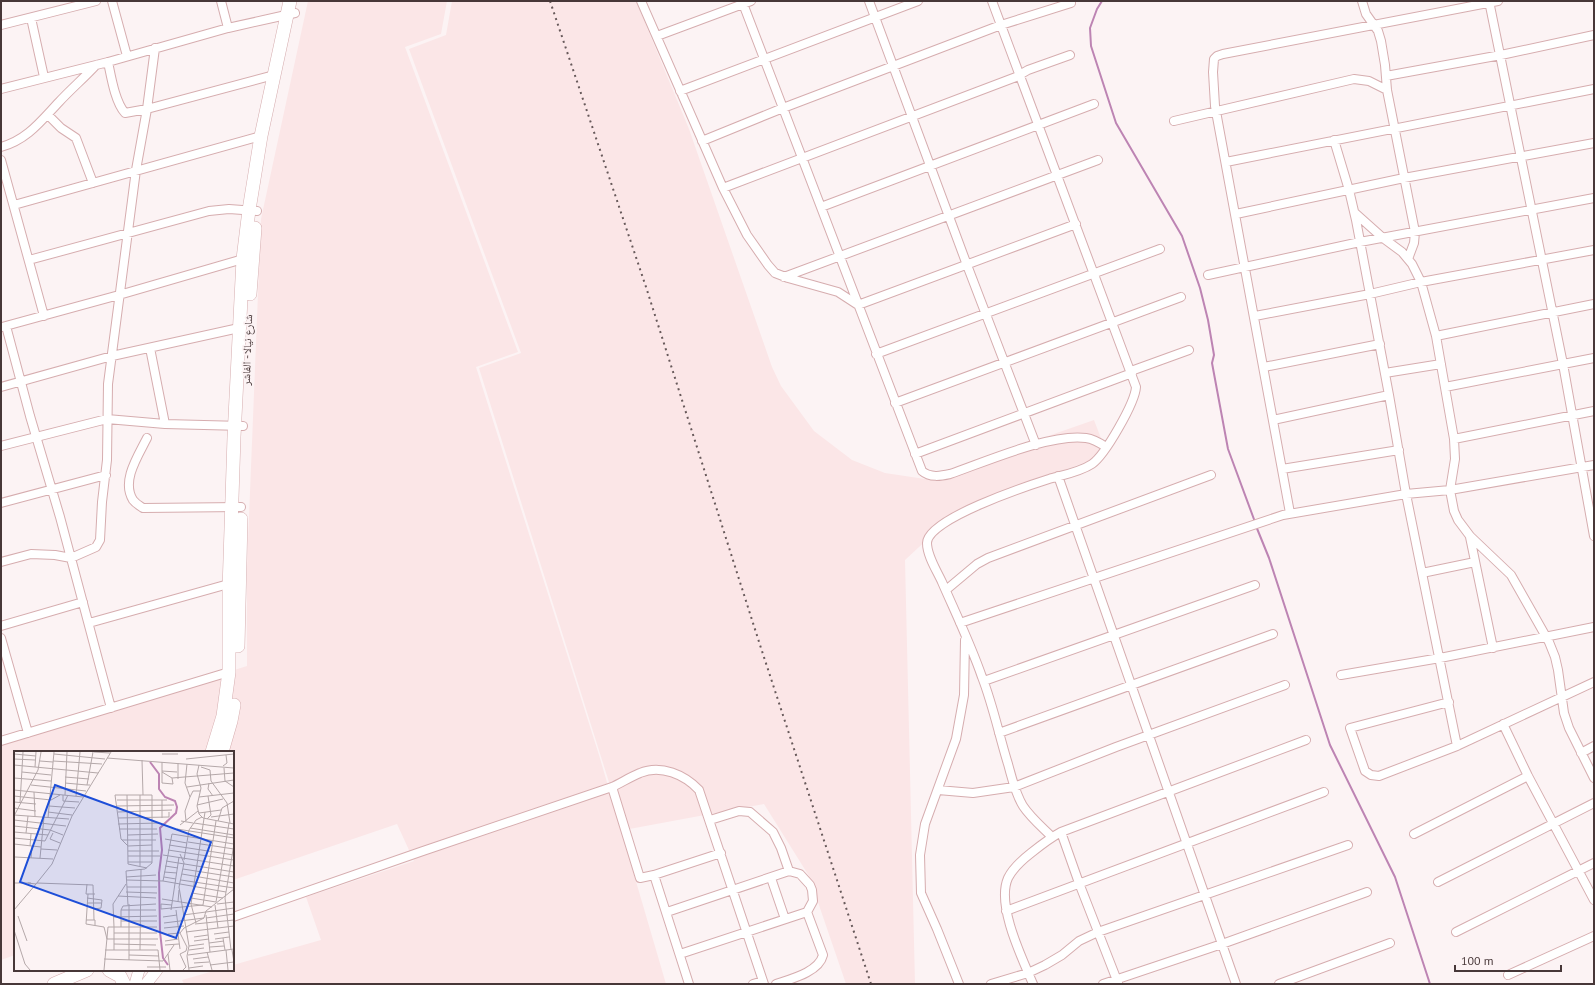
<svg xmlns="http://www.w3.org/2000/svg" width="1595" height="985" font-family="'PT Sans','Noto Naskh Arabic',sans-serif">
  <rect width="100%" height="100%" fill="#fcf3f4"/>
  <path fill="#fbe6e7" d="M 308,1 L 447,1 L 441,34 L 405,47 L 518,352 L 476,367 L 599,755 L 666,984 L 184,984 L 182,980 L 217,970 L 233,970 L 233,965 L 321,940 L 306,897 L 414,861 L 397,824 L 233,880 L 233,752 L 15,752 L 15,955 L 1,960 L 1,743 L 247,666 L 247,567 L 261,219 Z
    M 452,1 L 636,1 L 689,129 L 772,367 L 781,386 L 814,431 L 852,460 L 885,473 L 925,479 L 1094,420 L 1107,454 L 959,510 L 905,560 L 915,984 L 846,984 L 809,876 L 764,804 L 624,830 L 479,368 L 521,353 L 409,49 L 446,35 Z"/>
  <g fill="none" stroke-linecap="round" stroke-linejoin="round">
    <path stroke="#bd84b3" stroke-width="2" d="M 1102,1 L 1097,9 L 1090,28 L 1091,46 L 1116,123 L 1182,236 L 1200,288 L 1208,320 L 1214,355 L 1212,363 L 1228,449 L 1255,522
      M 1256,526 L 1269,558 L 1330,745 L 1395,877 L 1430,984"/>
    <defs>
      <path id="minor" d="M 112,1 L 127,56
        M 221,1 L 228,28
        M 641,1 L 723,188 L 747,235 L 768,265 L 775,273 L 788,278 L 838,292 L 858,305 L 1076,224
        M 742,1 L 922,471 C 930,478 941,476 950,474 C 985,462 1051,433 1086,438 C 1094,439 1100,443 1106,447
        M 869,1 L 967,265 L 1036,445
        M 992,1 L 1136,387 C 1135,403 1105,455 1092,464 C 1080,472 1063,475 1049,479 C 1027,486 927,519 927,543 C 927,556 937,571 942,582 C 956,614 971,645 982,677 C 993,705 999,735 1008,764 C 1012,778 1015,793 1023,806 C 1031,818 1042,827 1052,837
        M 1362,1 L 1366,14 L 1378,31 L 1381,41 L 1385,65 L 1387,90 L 1415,232 L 1414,243 L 1408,259
        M 1489,1 L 1563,364 L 1594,536
        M 31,18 L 44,77
        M 1,25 L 96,1
        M 657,36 L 751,1
        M 108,62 C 111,76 115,102 125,113 L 147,109 L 274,75
        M 1386,76 L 1501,55 L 1594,35
        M 1,89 L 108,62 L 228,28 L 295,13
        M 680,91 L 918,1
        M 48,115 L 61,128 L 76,138 L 93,183
        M 1174,121 L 1354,79 L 1369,81 L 1387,90
        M 1334,140 L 1349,190 L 1356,220 L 1389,395 L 1406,494 L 1457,746
        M 702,141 L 783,108 L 1001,25 L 1071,3
        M 1,147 C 27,140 41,121 59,102 C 71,89 84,78 96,65
        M 1,160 L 44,316
        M 1226,162 L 1594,89
        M 723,188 L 1016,77 L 1028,70 L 1070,55
        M 14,205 L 261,136
        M 821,207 L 1094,104
        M 1355,213 L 1383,238 L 1402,252 L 1412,264 L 1421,282 L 1436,336 L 1454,439 L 1455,459 L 1450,490 L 1454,511 L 1458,520 L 1470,536 L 1511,575 L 1549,642 L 1555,657 L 1558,670 L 1564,713 L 1569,728 L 1594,778
        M 1236,214 L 1404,178 L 1594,143
        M 29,260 L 209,211 L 229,209 L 257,211
        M 1208,275 L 1360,242 L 1594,198
        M 784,277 L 1098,160
        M 1255,316 L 1370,294 L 1421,282 L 1594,250
        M 6,326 L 30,416 L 60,517 L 111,708
        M 2,327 L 119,295 L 243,259
        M 1436,336 L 1594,304
        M 150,348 L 165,424
        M 876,354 L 1160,249
        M 1264,367 L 1380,344
        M 1131,371 L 1189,350
        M 1385,373 L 1441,364
        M 1,387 L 112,356 L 239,328
        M 1445,387 L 1594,358
        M 895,403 L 1181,297
        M 1273,420 L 1389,395
        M 147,438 C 138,456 121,481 133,500 C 136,504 140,506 143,508 L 241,507
        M 1454,439 L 1594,411
        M 1,446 L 107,419 L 165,424 L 243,426
        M 915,454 L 1132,373
        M 1282,469 L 1399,450
        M 1058,476 L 1236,984
        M 1,503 L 106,475
        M 1290,513 L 1215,106 L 1213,72 L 1214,59 L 1217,56 L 1223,54 L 1498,1
        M 1470,537 L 1493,648
        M 1,562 L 31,554 L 55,555 L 71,558 L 96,547 L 100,540 L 102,502 L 107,460 L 108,384 L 136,170 L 147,109 L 155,48
        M 1422,573 L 1475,562
        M 946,590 L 977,564 L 988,558 L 1211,475
        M 89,623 L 232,583
        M 960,623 L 1283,515 L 1406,494 L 1450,490 L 1594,465
        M 1,626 L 83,602
        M 1,638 L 28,733
        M 1341,675 L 1440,658 L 1594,627
        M 984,681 L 1255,585
        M 1449,702 L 1350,728 L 1365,771 L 1371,775 L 1379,776 L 1457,746 L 1594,682
        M 1503,724 L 1528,776 L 1594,900
        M 999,733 L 1273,634
        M 1,741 L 229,672
        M 1581,753 L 1594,746
        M 612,787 L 640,878 L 654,875 L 721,853
        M 938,790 L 973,793 L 1014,787 L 1116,747 L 1285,685
        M 710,820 L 739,811 L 750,812 L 773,832 L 781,848 L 789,871
        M 1061,832 L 1079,883 L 1118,983
        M 1414,834 L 1528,776
        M 654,875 L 689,984
        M 771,878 L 785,919
        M 1438,882 L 1594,803
        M 1006,911 L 1324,792
        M 667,912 L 789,871 L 800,874 L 810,885 L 812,890 L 813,901 L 807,912 L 823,955 C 819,972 791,979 776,984
        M 233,917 L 423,851 L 612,787 C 621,783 630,777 640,773 C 661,764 685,775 699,790 L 764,984
        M 1456,932 L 1594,863
        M 680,954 L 807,912
        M 1508,975 L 1594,936
        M 753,984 L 763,981
        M 959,984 L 937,929 L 921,893 L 920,855 L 925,824 L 956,739 L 964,695 L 965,640
        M 991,984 L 1028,973 L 1045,965 L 1062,955 L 1079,941 L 1098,932 L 1348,845
        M 1033,984 C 1022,958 996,905 1008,878 C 1013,868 1022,860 1031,853 C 1041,845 1050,838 1061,832 L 1306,740
        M 1103,984 L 1222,944 L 1367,892
        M 1279,984 L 1390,943"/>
      <path id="secondary" d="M 135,984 L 139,970
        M 146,984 L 157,970"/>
      <path id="trunk" d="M 250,294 L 255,228
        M 238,646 L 241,519
        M 212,752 L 223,716 L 229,672 L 229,590 L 234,437 L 243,259 L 249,210 L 261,136 L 290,1
        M 222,752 L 231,721 L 234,705
        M 109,970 L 120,976 L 124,984
        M 54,984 L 87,970"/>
    </defs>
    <use href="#minor" stroke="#d6adaf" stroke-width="10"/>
    <use href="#secondary" stroke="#d6adaf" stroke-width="12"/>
    <use href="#trunk" stroke="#d6adaf" stroke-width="14"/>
    <use href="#minor" stroke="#fff" stroke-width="8"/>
    <use href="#secondary" stroke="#fff" stroke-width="11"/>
    <use href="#trunk" stroke="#fff" stroke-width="13"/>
    <path stroke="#67595a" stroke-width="2" stroke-dasharray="2 4" stroke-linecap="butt" d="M 550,1 L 646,287 L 760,645 L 871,984"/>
  </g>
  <g text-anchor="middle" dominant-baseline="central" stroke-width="3.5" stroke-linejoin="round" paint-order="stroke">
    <g font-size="11" fill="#473738" stroke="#fcf3f4">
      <text transform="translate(247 350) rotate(-88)">شارع نيالا - الفاشر</text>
    </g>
  </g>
  <g transform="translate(14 751)">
    <rect width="220" height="220" fill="#fcf3f4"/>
    <path fill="none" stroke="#bd84b3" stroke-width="2" d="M 136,11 L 145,23 L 145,38 L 151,46 L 161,50 L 163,56 L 162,62 L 146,77 L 148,99 L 145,122 L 146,181 L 149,207 L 154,214"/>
    <path fill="none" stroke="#b4a8a9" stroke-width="1" d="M 80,1 L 96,2M 0,3 L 22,5M 40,3 L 91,8M 148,3 L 164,3M 93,7 L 220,17M 0,8 L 21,9M 172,8 L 220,3M 128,9 L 129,44M 26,10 L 39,11M 39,10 L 88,13M 148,11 L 148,32 L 159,33 L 158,27 L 148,21M 164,12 L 164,28M 0,14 L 84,22M 185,14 L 183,23 L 187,37 L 183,55 L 185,63 L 189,67 L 220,73M 209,15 L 213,12 L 212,4M 21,16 L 22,1M 187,16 L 196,19 L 197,30 L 213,52 L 216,72M 210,17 L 211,30 L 220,36M 148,20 L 163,21M 8,21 L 37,24M 51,26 L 75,28M 0,27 L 37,30M 158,27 L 220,22M 51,32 L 73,34M 195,32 L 194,38 L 199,45M 17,34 L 72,40M 76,34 L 73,34 L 79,1M 173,36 L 220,29M 0,39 L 69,46M 20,41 L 21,65M 49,44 L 49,50 L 65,51M 51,44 L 53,1M 113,44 L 114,113 L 133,117M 126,44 L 126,115M 0,45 L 37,49 L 46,44M 62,45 L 66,1M 176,46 L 179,40 L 186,40M 185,46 L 220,42M 103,49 L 153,49M 148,49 L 148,67M 0,51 L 22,53M 6,52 L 9,1M 183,54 L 209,48M 35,55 L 61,57M 103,55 L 160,54M 0,57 L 22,60M 34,61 L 58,64M 104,61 L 158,59M 185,62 L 207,59M 0,64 L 55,68M 0,65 L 24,19 L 27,1M 197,66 L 220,63M 34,67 L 40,1M 104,67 L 155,66 L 155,61M 193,68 L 197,64 L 194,45M 0,69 L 52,75M 167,70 L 179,72M 172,70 L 171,60 L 176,46 L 171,32 L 173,13M 204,70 L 208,57 L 220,50M 180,72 L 220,78M 104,73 L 145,72M 166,74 L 184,60M 0,75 L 36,79 L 49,84M 176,77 L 220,84M 105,78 L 143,78M 163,78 L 220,87M 0,81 L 34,84M 12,82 L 14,65M 39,82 L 36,88 L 46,92M 114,84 L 144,83M 0,87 L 31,90 L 54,44M 151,88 L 173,92M 108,89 L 142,89M 174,91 L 220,98M 0,93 L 27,96M 155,94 L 220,104M 16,95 L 17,83M 27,98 L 43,99M 154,99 L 220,109M 114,100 L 145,100M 166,103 L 170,112 L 165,136 L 175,195 L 173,205 L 175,219M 149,104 L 220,115M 114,105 L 146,105M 1,106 L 39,108M 17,107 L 18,95M 26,107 L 30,66M 170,109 L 175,79 L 182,69 L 188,66M 152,110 L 220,121M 114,111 L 138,111M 151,115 L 164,117M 169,118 L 220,126M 150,121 L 163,122M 168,123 L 220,132M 112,126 L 142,124M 150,126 L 162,128M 113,129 L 149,130 L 212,141M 167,129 L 220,137M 149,130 L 158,83 L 220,93M 0,132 L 17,132M 14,132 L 22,133 L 38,113 L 58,65 L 97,1M 23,132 L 79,134 L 80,169M 73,133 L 72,143 L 81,143M 113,136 L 143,136M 112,141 L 143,142M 178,142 L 209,147M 74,143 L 72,173 L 90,176 L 93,188 L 144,188M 104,145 L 142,147M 73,147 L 88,149 L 87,157 L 80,158M 177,147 L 202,151M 148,148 L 198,156M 164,151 L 165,139M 202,151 L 215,72M 73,152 L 87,152M 115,153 L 115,209M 203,153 L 220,151M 114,154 L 112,120 L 131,118 L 138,112 L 138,44 L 101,44 L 107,88 L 114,95 L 138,94M 158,154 L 147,153 L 147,158 L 189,154 L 202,70M 201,154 L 204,177M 0,159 L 22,133M 107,159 L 142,159M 157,159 L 165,106M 162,159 L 165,182M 192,161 L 220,157M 169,164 L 192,161M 192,164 L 196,201M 4,165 L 13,190M 100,166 L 143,165M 149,166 L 163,164M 192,167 L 220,163M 72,169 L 81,169 L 81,174M 107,170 L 143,170M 150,172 L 190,167M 182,172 L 177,153 L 191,61M 181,173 L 220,169M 100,176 L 99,153 L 112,133M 100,176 L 100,199M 107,176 L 107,159 L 109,155 L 142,153M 150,177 L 170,175M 0,179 L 11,213 L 16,219M 172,181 L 220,175M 100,182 L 143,182M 166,182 L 173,196 L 172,200 L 166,203 L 172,216 L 169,219M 154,183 L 166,182 L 170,177 L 190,167 L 192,160 L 220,138M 164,183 L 166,198M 200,183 L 215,181M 180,186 L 194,184M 209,187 L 211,199M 201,188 L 215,186M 151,190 L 164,188M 180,190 L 195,188M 195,192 L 210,190M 100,193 L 142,194M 151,194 L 165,193M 175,195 L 190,193M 196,196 L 210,195M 91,199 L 144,199 L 146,219M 126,199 L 127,118M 175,199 L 190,197M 212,199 L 214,219M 217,199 L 211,147 L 220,93M 218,199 L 220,211M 193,201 L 198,219M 154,203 L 156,219M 115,204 L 145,205M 174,204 L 220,198M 90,208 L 149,210 L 160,194M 179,208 L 194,206M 180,212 L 195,211M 196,214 L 220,211M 133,216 L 152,216M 175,217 L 189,215M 90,219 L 94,176 L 143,176"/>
    <path fill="#1d4ed8" fill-opacity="0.15" stroke="#1d4ed8" stroke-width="2" d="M 41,34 L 197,91 L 162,187 L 6,131 Z"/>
    <rect width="220" height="220" fill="none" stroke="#473738" stroke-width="2"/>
  </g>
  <rect width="1595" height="985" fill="none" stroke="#473738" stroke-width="4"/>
  <path d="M1455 965v6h106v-6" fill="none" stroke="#473738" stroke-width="2"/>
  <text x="1461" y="965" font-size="12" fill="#473738" stroke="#fcf3f4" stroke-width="3" paint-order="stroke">100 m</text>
</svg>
